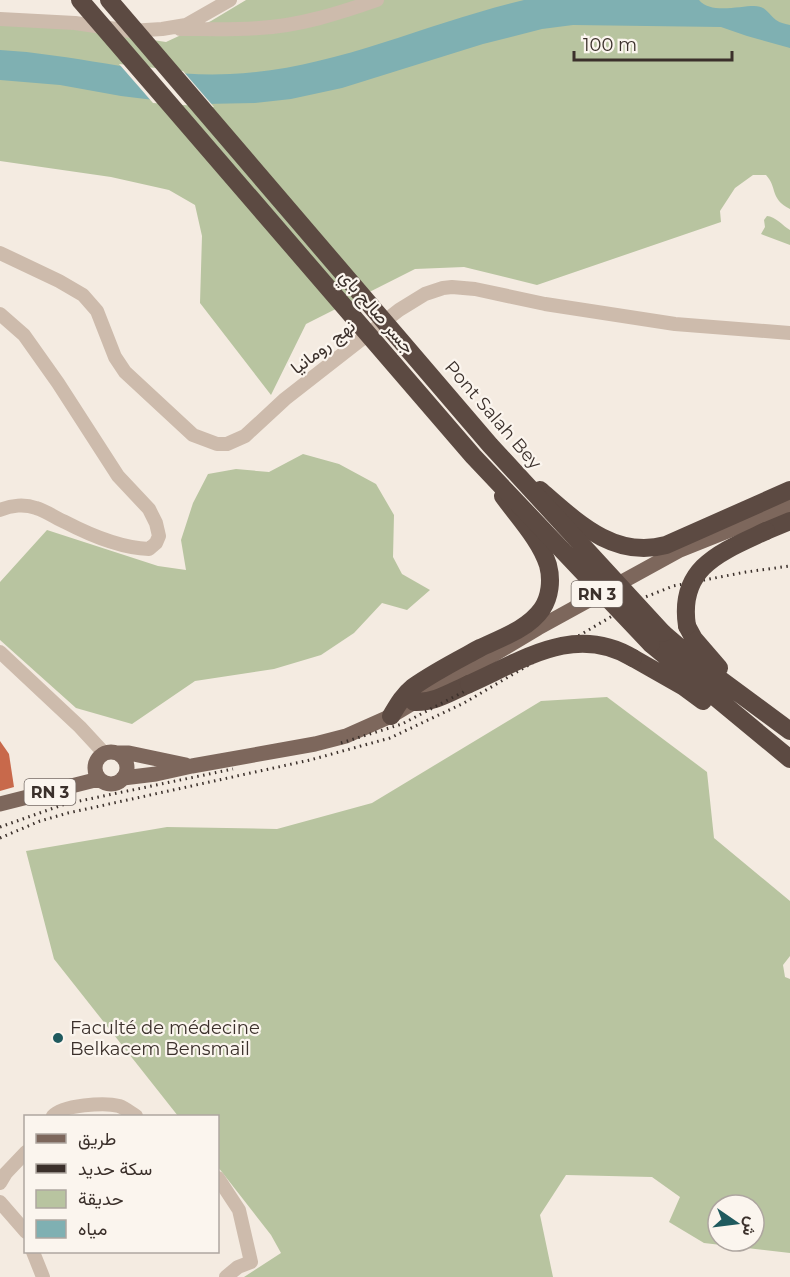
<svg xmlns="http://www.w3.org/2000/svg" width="790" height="1277" font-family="Montserrat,Vazirmatn,sans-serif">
  <rect width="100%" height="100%" fill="#f4ebe1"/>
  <path fill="#b8c4a0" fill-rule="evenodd" d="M 246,0 L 790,0 L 790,209 C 769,198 778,188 766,175 L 753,175 L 735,188 L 720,211 L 721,222 L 537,285 L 464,267 L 415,269 L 306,324 L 271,395 L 200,303 L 202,236 L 195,205 L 169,190 L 111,177 L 0,161 L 0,23 L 86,30 L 166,42 L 211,21 Z
    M 767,216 C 775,216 783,226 790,230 L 790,245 L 761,234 L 765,227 L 764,220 Z
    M 303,454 L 339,464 L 376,484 L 394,515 L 393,557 L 402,574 L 430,590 L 407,610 L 382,603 L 354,633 L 321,655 L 274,669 L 195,681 L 132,724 L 76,708 L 0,640 L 0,582 L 47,530 L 158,566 L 186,570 L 181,540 L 193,503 L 208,474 L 236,469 L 269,472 Z
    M 607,697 L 707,772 L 714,838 L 790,901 L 790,956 L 783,965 L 785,977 L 790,979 L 790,1253 L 704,1243 L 669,1222 L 680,1197 L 652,1177 L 566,1175 L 540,1215 L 553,1277 L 244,1277 L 281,1253 L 271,1235 L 218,1167 L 218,1116 L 178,1116 L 54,959 L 26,851 L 167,827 L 277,829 L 372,803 L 541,701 ZM 718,1205 L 754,1205 L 754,1241 L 718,1241 Z"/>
  <path fill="#7fb0b2" d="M 524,0 L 699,0 C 710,14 739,6 754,6 C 766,6 768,14 776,20 C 780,23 786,24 790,25 L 790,48 L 747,36 L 721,27 L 573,25 L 542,29 L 483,44 L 342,88 L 291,99 L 255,103 L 203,104 L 162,101 L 121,96 L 60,85 L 0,80 L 0,50 C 77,54 152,78 230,74 C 332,70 425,23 524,0 Z"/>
  <path fill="#f4ebe1" d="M 119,64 L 183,71 L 214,107 L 153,103 Z"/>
  <path fill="#c8694b" d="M 0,741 L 9,754 L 14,787 L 0,791 Z"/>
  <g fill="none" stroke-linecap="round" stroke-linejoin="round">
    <path stroke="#cdbbac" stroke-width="14" d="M 0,19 L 75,23 L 130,31 L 162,29 L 186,25 L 230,0
      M 180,29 C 206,29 233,30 259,28 C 299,26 340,13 377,0
      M 0,253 L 59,281 L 83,295 L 97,311 L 115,357 L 125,372 L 193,435 L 217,444 L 227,444 L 245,436 L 285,399 L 399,310 L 425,294 L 443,288 L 452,287 L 475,289 L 545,304 L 675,324 L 790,333
      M 0,314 L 24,335 L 58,383 L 118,476 L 149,509 L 156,523 L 159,536 L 156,543 L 149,549 C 121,548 90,535 65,522 C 56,518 46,511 36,508 C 25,504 11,505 0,510
      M 0,652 L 80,727 L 104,753
      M 53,1116 C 62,1105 105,1102 119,1106 C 125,1108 131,1113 136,1116
      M 218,1178 L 239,1210 L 251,1262 L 238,1267 L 226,1277
      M 0,1183 L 6,1173 L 26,1152
      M 0,1202 L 26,1232
      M 33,1252 L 43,1277"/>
    <path stroke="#7d675c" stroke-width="15" d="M95 768a16 16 0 1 1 32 0a16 16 0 1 1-32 0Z
      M 117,753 L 129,753 L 186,765
      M 123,778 L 156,774 L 192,766 L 315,744 L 346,736 L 391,716 L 538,628 L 680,550 L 790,506
      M 0,804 L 99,779"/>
    <path stroke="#5c4a42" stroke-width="18" d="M 540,490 C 577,522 614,559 666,545 L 790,490
      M 766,531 L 790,521
      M 687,626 L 694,639 L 719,668
      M 663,633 L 698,663 L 790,731
      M 651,644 L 790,759
      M 633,658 L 684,687 L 703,701
      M 414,702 C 434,703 451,692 469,684
      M 391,716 C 397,706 403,695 413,687 C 434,672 458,660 480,648 C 501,638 528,629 542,609 C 550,597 552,580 548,565 C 540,540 518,517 503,496"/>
    <path stroke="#3b302b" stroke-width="3" stroke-dasharray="1.5 4.5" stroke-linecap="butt" d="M 341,743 L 402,724 L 488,679
      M 0,827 L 65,804 L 233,769
      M 0,838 L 40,821 L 68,813 L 310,760 L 390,738 L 464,703 L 643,598 L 673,586 L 746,572 L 790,566"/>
    <path stroke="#5c4a42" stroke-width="18" d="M 80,0 L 473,456 L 651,644
      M 109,0 L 490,445 L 663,633
      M 687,626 C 678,567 721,552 766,531
      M 469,684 C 523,660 575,623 633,658"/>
  </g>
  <circle fill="#1f5a5e" stroke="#fbf5ee" stroke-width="2" cx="58" cy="1038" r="6"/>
  <g text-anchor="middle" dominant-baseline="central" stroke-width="4.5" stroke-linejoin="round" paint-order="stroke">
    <g fill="#fbf5ee" stroke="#756b66" stroke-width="1.5">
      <rect x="571.5" y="581" width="51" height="26" rx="4.5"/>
      <rect x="24.5" y="779" width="51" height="26" rx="4.5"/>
    </g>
    <g font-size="16" font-weight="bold" fill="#3b302b">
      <text x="597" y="594">RN 3</text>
      <text x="50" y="792">RN 3</text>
    </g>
    <g font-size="18" fill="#3b302b" stroke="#fbf5ee">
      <text transform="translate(377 312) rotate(49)">جسر صالح باي</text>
      <text transform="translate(323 347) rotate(-38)">نهج رومانيا</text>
      <text transform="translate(493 415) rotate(49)">Pont Salah Bey</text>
    </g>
    <g font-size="18" fill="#3b302b" stroke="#fbf5ee" text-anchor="start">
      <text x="70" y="1028">Faculté de médecine<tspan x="70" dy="21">Belkacem Bensmail</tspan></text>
    </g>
  </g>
  <rect x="24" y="1115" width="195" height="138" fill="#fbf5ee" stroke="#aea6a0" stroke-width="1.5"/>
  <rect x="36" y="1134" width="30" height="9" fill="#7d675c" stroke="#aea6a0" stroke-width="1.5"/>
  <text x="78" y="1145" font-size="18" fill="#3b302b">طريق</text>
  <rect x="36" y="1164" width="30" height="9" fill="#3b302b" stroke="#aea6a0" stroke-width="1.5"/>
  <text x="78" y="1175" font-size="18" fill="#3b302b">سكة حديد</text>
  <rect x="36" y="1190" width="30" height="18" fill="#b8c4a0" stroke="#aea6a0" stroke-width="1.5"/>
  <text x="78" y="1205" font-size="18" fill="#3b302b">حديقة</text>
  <rect x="36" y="1220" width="30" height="18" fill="#7fb0b2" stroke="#aea6a0" stroke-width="1.5"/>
  <text x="78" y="1235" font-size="18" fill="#3b302b">مياه</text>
  <g transform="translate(736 1223) rotate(104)"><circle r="28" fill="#fbf5ee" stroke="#aea6a0" stroke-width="1.5"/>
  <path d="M0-4.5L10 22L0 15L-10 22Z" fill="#1f5a5e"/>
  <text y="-9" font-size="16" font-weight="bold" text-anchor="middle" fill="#3b302b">ش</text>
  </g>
  <path d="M574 51v9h158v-9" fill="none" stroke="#3b302b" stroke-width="3"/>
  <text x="583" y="51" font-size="18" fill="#3b302b" stroke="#fbf5ee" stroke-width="4.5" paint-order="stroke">100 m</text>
</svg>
